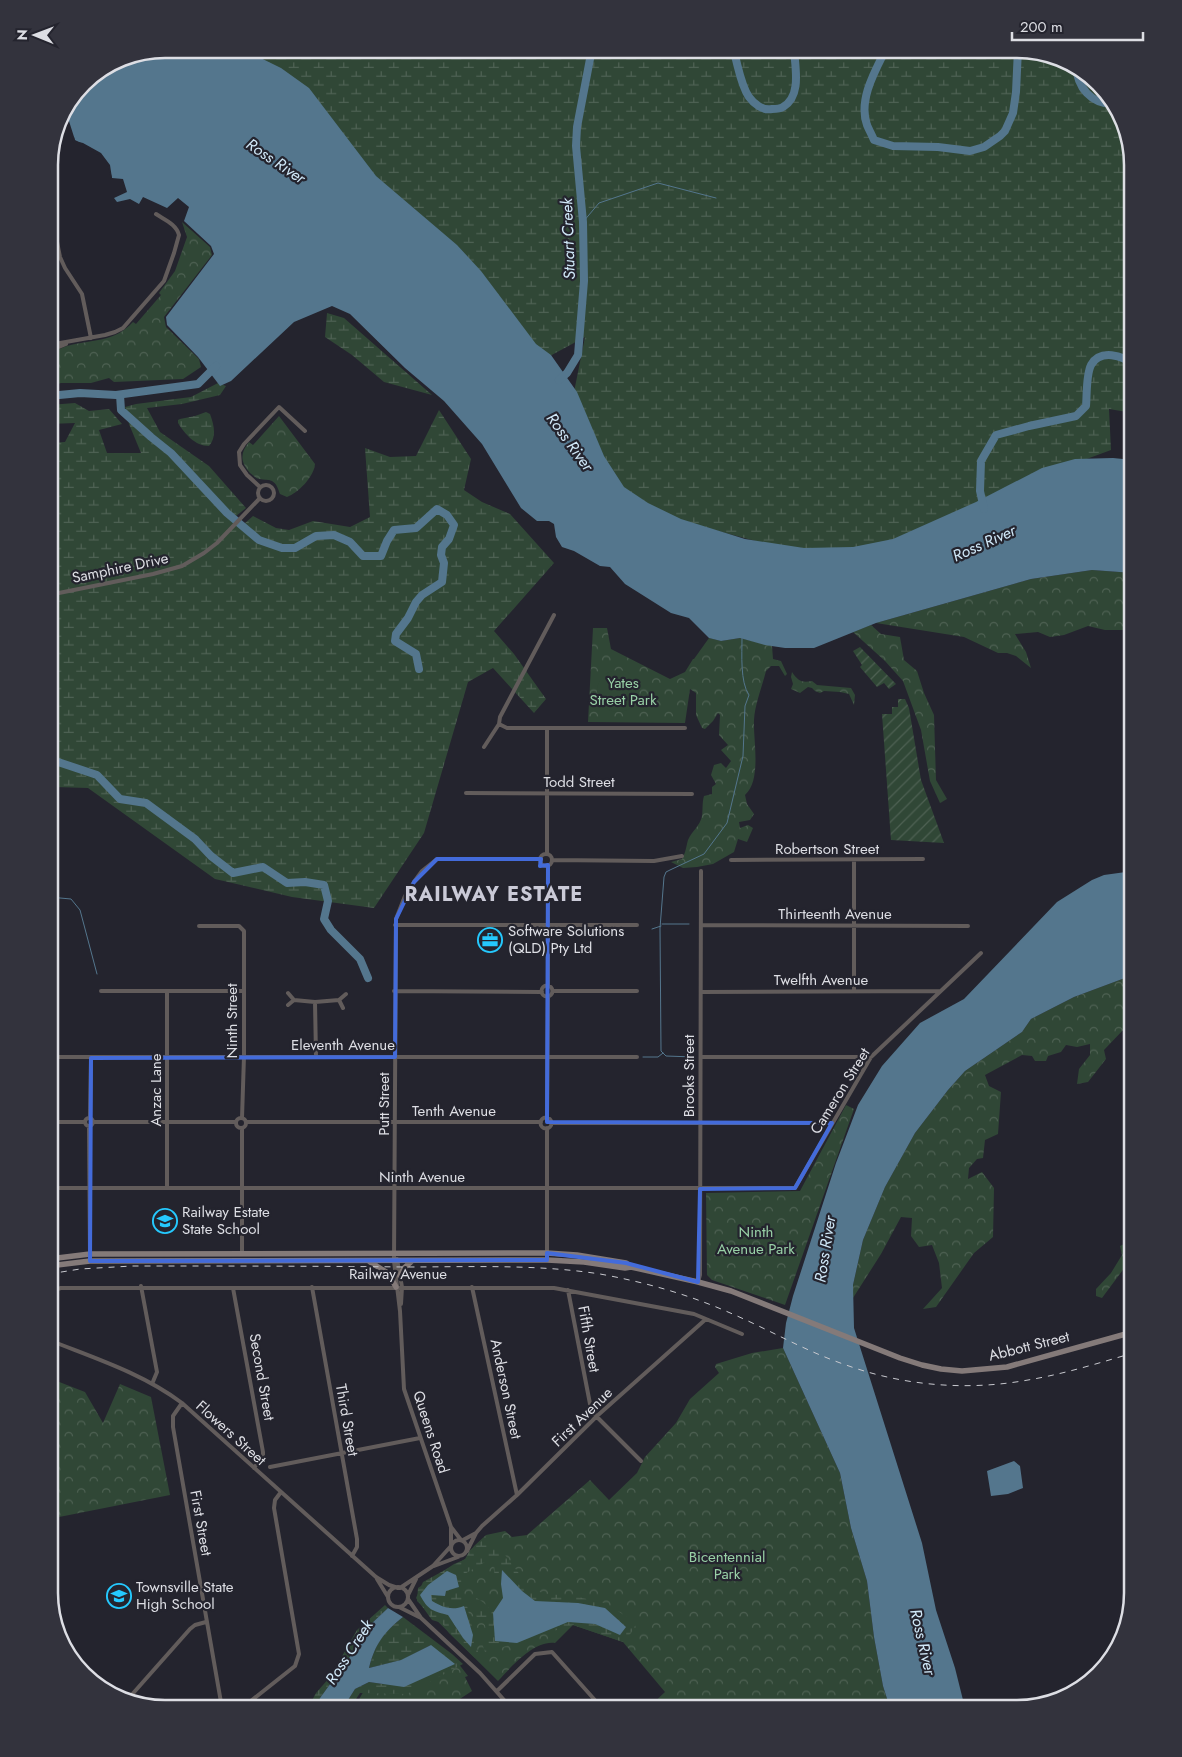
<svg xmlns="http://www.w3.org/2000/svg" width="1182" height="1757" font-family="Jost,sans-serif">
  <defs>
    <pattern id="forest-crowns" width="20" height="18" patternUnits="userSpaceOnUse" patternTransform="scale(1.25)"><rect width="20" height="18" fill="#304736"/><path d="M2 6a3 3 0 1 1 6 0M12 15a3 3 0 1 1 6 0" fill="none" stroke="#4e6153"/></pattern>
    <pattern id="wetland-marsh" width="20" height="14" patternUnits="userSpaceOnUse" patternTransform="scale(1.25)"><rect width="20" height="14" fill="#304736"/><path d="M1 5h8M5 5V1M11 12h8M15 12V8" fill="none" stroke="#4e6153"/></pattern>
    <pattern id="garden-furrows" width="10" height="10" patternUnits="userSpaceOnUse" patternTransform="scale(1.25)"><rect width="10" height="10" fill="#304736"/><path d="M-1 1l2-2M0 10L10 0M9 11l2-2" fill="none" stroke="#4e6153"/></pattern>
  </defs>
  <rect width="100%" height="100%" fill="#24242e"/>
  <path fill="url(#forest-crowns)" d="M 182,222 L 210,247 L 212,255 L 164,317 L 166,327 L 199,359 L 201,367 L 183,379 L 114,382 L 109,378 L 91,383 L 61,383 L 49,387 L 49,354 C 55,351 61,348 67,346 C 93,339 113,343 133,322 L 136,324 L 161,295 L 159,293 L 175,271 L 187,237 Z
    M 279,416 L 315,464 C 314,477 298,493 287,497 L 280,494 C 278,489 277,484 272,481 C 268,479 264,480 260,479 C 256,479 253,475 250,473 C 240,462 240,453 249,442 L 253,445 Z
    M 1092,570 L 1133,573 L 1133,630 L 1105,630 L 1088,626 L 1064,635 L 1050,637 L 1038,632 L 1015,634 L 1026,652 L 1031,668 L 1016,656 L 1007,653 L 998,653 L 964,637 L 876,623 L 1031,579 Z
    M 871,625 L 881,634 L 900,637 L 904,660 L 917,671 L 924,693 L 934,715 L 936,780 L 947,799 L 940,803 L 930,781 L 921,730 L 903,681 L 885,661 L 853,632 Z
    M 593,628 L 607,628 L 611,649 L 670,679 L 685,672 L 693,659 L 694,659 L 709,638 L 721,641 L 740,638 L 772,646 L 773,659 L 781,661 L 787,674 L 785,676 L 779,666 L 771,666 L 766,671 C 762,687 755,704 754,720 C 753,740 762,780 745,795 L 747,804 L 754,814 L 750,820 L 739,822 L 740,828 L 748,825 L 753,828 L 747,842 L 738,839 L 734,852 L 713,864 L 697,867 L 683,868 L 671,862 L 682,859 C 686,852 686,847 688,840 C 692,831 700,826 702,816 C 703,809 702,803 704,796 L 712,794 L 712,787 L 716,784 L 711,775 L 714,765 L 721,763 L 726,768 L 731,761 L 721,750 L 728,745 L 719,735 L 720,715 L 718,713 L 713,721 L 705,729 L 702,728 L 696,715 L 696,693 L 690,689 L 685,723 L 588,722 Z
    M 792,672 C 798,681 802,683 812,681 L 817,685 L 851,688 L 855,695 L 854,705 L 849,694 L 840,692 L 824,691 L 820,693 L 815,691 L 812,688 L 808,687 L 800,693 L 791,689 L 793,684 L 791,677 Z
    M 1133,975 L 1133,1042 L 1125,1028 L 1104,1050 L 1106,1059 L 1088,1082 L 1077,1084 L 1079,1069 L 1090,1055 L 1090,1044 L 1077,1047 L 1066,1045 L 1061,1052 L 1048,1056 L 1046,1061 L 1035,1061 L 1032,1056 L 1022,1055 L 985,1075 L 989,1086 L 1001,1092 L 998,1134 L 985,1140 L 983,1158 L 977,1159 L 969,1168 L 968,1179 L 982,1172 L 994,1188 L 993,1237 L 974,1253 L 936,1307 L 923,1309 L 942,1288 L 939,1263 L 932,1245 L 919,1247 L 911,1236 L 912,1218 L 901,1217 L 881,1254 L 853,1298 L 853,1285 L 863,1240 L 885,1187 L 915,1133 L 948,1090 L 965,1071 L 1022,1032 L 1031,1019 L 1074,997 Z
    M 846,1105 L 854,1109 L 785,1305 L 712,1280 L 707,1275 L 706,1193 L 800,1191 Z
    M 1133,1236 L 1133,1262 L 1128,1263 L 1102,1298 L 1096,1296 L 1096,1289 L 1111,1273 L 1122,1255 L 1120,1246 L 1130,1241 Z
    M 783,1348 L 840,1473 L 851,1528 L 867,1581 L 874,1637 L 883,1686 L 890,1708 L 648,1708 L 665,1692 L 623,1642 L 573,1625 L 555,1643 C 534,1640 511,1667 498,1681 L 417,1601 L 418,1588 L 454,1564 L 466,1559 L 474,1546 L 486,1535 L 505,1531 L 512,1537 L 527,1535 L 590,1480 L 609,1500 L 637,1473 L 645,1457 L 676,1423 L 690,1399 L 719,1373 L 715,1367 L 716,1364 L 752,1353 Z
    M 49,1378 L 85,1392 L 103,1423 L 120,1384 L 151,1397 L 170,1495 L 49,1519 Z
    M 458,1663 L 468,1676 L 465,1677 L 472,1691 L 446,1708 L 354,1708 L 365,1689 Z"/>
  <path fill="url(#wetland-marsh)" d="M 190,49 L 1025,49 L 1076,64 L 1118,107 L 1133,164 L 1133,413 L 1109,409 L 1111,450 L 1027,481 L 907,542 L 815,557 L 647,512 L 591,456 L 572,402 L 585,337 L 537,363 Z
    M 327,313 L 344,318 L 432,395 L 384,382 L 352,355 L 325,337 Z
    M 218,383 L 226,386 L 220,395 L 182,404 L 147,408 L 160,432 L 209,466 L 246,508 L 236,516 L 244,524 L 253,516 L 276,528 L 289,530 L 313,521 L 350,527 L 370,517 L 365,448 L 390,457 L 416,456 L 439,410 L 471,459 L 464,490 L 482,502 L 510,514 L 554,563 L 494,631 L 514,654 L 546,699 L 534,713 L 493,668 L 468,682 L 424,833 L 374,908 L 292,897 L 215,879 L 88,788 L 55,787 L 49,809 L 49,443 L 65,442 L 75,423 L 49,424 L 49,405 L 75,403 L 89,411 L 109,409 L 122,424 L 99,430 L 107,453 L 141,453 L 129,424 L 125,407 L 136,404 L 191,397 Z
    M 206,412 L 210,414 C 214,425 217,437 209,446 C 195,446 185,434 178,423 L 178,420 L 180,419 L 195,416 Z
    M 487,1537 L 496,1543 L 530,1588 L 545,1594 L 574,1596 L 604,1603 L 621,1613 L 636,1624 L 631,1633 L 623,1642 L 573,1625 L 524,1640 L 568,1622 L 595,1624 L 620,1635 L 605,1608 L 578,1603 L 535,1601 L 522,1591 L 503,1571 L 501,1584 L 495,1577 L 492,1558 L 461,1576 L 462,1588 L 459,1587 L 456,1575 L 428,1585 L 433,1611 L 448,1615 L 463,1638 L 464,1606 C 452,1611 442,1607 432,1601 L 430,1595 L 452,1587 L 463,1589 L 479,1656 L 475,1658 L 449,1633 L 442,1623 L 432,1620 L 416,1598 L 423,1582 L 465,1559 L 470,1550 Z
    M 473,1596 C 496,1608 494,1618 495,1641 L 517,1643 L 485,1652 L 482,1643 L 489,1639 L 484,1622 L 477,1620 Z
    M 385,1605 L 388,1608 L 371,1624 L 357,1647 L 320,1698 L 315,1708 L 308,1708 L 316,1693 L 330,1677 L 357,1630 Z
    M 403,1617 L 452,1654 L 463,1664 L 407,1694 L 360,1693 L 350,1708 L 343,1708 L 355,1689 L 369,1682 L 404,1687 L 431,1645 L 402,1660 L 369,1668 C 376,1642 382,1634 403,1617 Z"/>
  <path fill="url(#garden-furrows)" d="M 860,647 L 896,684 L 889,689 L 884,683 L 877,687 L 860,667 L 862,665 L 853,651 Z
    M 898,699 L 905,699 L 909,708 L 921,780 L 944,843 L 891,840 L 882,714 L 892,714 L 892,707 L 898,707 Z"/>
  <path fill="#304736" d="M597 691a21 21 0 1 1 42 0a21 21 0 1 1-42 0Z"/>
  <path fill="#54768d" d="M 164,49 L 242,49 L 281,68 L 309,88 L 376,176 L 457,245 L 481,271 L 536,344 L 551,355 L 577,392 L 604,456 L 624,487 L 648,503 L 681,519 L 745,539 L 804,548 L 853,547 L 893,539 L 976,502 L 1042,468 L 1075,459 L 1113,458 L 1133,460 L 1133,573 L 1092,570 L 1031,579 L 876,623 L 814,648 L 785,648 L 765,645 L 740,638 L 721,641 L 709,638 L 689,618 L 671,613 L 625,584 L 610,567 L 600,566 L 574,551 L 562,547 L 556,537 L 554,524 L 549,521 L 537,521 L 521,508 L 482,444 L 444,401 L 405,368 L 350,314 L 332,306 L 294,322 L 231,381 L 220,386 L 198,357 L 167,325 L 166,317 L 214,254 L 211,246 L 184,221 L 189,207 L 178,198 L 167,208 L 143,197 L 139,204 L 130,199 L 117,202 L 114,198 L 127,192 L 123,179 L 112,178 C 107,154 96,151 75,140 L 68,118 L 58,119 L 83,82 L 120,57 Z
    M 1133,871 L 1133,975 L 1074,997 L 1031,1019 L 1022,1032 L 965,1071 L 948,1090 L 915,1133 L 885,1187 L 863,1240 L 853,1285 L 854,1328 L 922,1543 L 936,1610 L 955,1668 L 965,1708 L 890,1708 L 883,1686 L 874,1637 L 867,1581 L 851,1528 L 840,1473 L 783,1348 L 786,1323 L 793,1296 L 836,1163 L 858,1105 L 882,1066 L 920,1023 L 964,999 L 1057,902 L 1092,880 L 1104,875 Z
    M 1014,1461 L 1020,1466 L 1023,1488 L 1008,1494 L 991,1496 L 987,1471 Z
    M 502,1570 L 522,1591 L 535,1601 L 578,1603 L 605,1608 L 626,1627 L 620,1635 L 595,1624 L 568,1622 L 517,1643 L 495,1641 L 493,1613 L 503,1598 L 501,1584 Z
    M 447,1571 L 456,1575 L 459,1587 L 446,1591 L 445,1596 L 431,1595 L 432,1601 C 442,1607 452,1611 464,1606 L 473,1635 L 471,1647 L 463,1638 L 448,1615 C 432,1611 428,1610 420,1595 L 428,1585 Z
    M 388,1608 L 403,1617 C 384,1632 375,1644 369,1668 L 401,1660 L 431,1645 L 455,1664 L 404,1687 L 369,1682 L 355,1689 L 343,1708 L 315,1708 L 320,1698 L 357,1647 L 371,1624 Z"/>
  <path fill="#24242e" d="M 74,137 L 75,141 L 83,143 L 101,153 L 110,165 L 112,178 L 111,180 L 108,167 L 100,156 L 82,145 L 73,142 L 72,138 Z"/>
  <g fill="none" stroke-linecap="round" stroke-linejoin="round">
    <path stroke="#54768d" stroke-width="1" d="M 583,222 L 599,203 L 658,183 L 716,198
      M 49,789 L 51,789 L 52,778 L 49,772
      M 49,897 L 71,899 L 80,910 L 97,974
      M 662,924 L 689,924
      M 652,929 L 661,926
      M 643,1057 L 658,1057 L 663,1053
      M 694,1057 L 666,1056 L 661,1051 L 660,928 L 664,877 L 666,872 L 670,870 L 704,854 L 727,823 L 743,756 L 745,706 L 749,695 C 740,682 742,654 742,638"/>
    <path stroke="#54768d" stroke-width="8" d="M 733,49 C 738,64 740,84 749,97 C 754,104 763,111 772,109 C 775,109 780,109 783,107 C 802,96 795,67 794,49
      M 886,49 C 875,71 858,100 867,125 C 869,130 872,135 874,140 L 893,146 L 938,147 L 970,151 L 984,147 L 1000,136 L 1005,131 L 1013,113 L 1016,92 L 1018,49
      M 1076,65 C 1077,87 1091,105 1115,104
      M 559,380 L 567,373 L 578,355 L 584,281 L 583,222 L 576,146 L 577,127 L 590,59 L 593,49
      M 120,395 L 121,410 L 151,437 L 171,453 L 227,513 L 259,540 L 282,548 L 295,548 L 316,536 L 334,535 L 350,542 L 363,556 L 381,556 L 387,541 L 394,530 L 416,528 L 437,509 L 447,515 L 454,525 L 449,539 L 442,547 L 441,555 L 444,563 L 442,582 L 422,595 L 416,602 L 408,618 L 396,634 L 395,641 L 416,654 L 419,669
      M 49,396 L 80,393 L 116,395 L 198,384 L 216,366
      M 984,509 L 980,491 L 981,461 L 996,435 L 1029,426 L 1076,416 L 1086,406 C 1087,395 1086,375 1091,365 C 1100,349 1123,355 1133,365
      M 49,759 L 97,775 L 120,799 L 146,803 L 195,839 L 211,856 L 233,873 L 263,867 L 287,883 L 305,882 L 324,885 L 328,901 L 324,919 L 331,930 L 360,959 L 368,978"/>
    <path stroke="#625c5b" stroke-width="4" d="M 49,201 L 60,257 L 65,268 L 82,294 L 91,338
      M 49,345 L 105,335 L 115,332 L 123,328 L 164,281 L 174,253 L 179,235 C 176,224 165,220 156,214
      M 49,351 L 66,344
      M258 493a8 8 0 1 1 16 0a8 8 0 1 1-16 0Z
      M 260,487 L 247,475 L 240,465 L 239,452 L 244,444 L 279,407 L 305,431
      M 49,595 L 153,574 L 182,566 L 204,553 L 217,543 L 260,498
      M 499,724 L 507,728 L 685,728
      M 484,747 L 499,724 L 500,717 L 554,615
      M 466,793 L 692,794
      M 547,854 L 547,729
      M540 860a6 6 0 1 1 12 0a6 6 0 1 1-12 0Z
      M 552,860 L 654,861 L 682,856
      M 731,860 L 923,859
      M 854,860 L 854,991
      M 548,865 L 548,986
      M 395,925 L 637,925
      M 702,925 L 968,926
      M 199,926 L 239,926 L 244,931 L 244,1056 L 242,1118
      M541.5 991a5.5 5.5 0 1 1 11 0a5.5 5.5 0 1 1-11 0Z
      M 101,991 L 243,991
      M 394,991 L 542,992
      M 553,991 L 637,991
      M 701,992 L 940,991
      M 288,993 L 294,1000
      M 339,1000 L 346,994
      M 315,1002 L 316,1056
      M 288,1005 L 294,1000 L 315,1002 L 339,1000 L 343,1008
      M 49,1057 L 637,1057
      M 701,1057 L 871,1057
      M 547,1117 L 548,996
      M540.5 1123a5.5 5.5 0 1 1 11 0a5.5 5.5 0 1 1-11 0Z
      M85 1122a4 4 0 1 1 8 0a4 4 0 1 1-8 0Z
      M236 1123a5 5 0 1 1 10 0a5 5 0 1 1-10 0Z
      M 90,1118 L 91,1058
      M 49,1122 L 85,1122
      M 94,1122 L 236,1122
      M 247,1122 L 541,1122
      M 552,1123 L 832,1123
      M 89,1127 L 90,1256
      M 242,1128 L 242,1253
      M 49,1188 L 795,1188 L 871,1057 L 981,953
      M 167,1188 L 167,992
      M 397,1259 L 402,1287 L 401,1304
      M 547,1260 L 547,1128
      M 698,1282 L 700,1275 L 701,871
      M 141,1286 L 157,1372 L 152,1384
      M 312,1287 L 357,1539 L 357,1547 L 352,1556
      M 472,1287 L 517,1495
      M 233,1288 L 263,1452 L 263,1456 L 254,1468
      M 568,1290 L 591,1409 L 593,1413 L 641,1461
      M 49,1291 L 61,1288 L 554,1288 L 694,1314 L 742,1334
      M 400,1311 L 394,1261 L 396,919 L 405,896 L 414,882 L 422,871 L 437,859 L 541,859
      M 400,1311 L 404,1389 L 451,1527 L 461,1540
      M 49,1340 C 94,1358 142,1373 182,1403 L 376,1577 L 389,1585 L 398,1588
      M 182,1403 L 173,1416 L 173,1427 L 222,1708
      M 270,1467 L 420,1438
      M451 1548a8 8 0 1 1 16 0a8 8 0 1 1-16 0Z
      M 463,1540 L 476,1533
      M 451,1545 L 451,1527
      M 467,1551 L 476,1533 L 482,1526 L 517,1495 L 597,1416 L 706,1319
      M 434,1566 L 458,1557
      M 377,1579 L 388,1597
      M388 1597a10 10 0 1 1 20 0a10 10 0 1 1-20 0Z
      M 400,1588 L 433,1566 L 451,1546
      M 408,1595 L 416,1579
      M 408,1599 L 421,1618 L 480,1673 L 511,1708
      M 399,1607 L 419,1617
      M 497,1691 L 535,1654 L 552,1652 L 602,1708
      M 128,1699 L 190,1629 L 195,1625 L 206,1622
      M 242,1708 L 295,1666 L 299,1654 L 274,1508 L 275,1500 L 281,1492"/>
    <path stroke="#847a79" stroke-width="5.5" d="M 49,1259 L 90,1254 L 547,1253 L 577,1255 L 626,1263 L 631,1267 L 698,1282 L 731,1291 L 900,1358 L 922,1365 L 941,1369 L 962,1371 L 1007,1367 L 1133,1332
      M 370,1262 L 388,1273 L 396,1287
      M 49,1266 L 90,1261 L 547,1260 L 584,1262 L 625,1268 L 631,1267
      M 400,1276 L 404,1268 L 412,1261"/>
    <path stroke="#c8c9cf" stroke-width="1" stroke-dasharray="6 6" stroke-linecap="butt" d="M 49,1274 L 80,1269 L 132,1266 C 223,1266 314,1266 405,1267 C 470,1267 536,1264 600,1274 C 644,1282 687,1294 728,1312 C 768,1329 805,1351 846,1365 C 904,1386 968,1391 1028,1380 C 1064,1374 1099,1363 1133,1353"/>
  </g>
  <path fill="none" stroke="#436bda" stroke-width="4" stroke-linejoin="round" d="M 437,859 L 541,859 L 540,866 L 548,865 L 547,1122 L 832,1123 L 795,1188 L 700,1189 L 698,1282 L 626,1263 L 547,1253 L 547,1260 L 90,1261 L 91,1058 L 395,1057 L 396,919 L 414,882 Z"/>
  <defs>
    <symbol id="office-ring" viewBox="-11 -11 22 22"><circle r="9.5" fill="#24242e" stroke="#25c9fe" stroke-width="1.5"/><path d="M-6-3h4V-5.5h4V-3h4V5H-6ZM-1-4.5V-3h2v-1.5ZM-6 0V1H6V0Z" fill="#25c9fe"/></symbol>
    <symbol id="school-ring" viewBox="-11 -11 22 22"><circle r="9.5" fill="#24242e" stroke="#25c9fe" stroke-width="1.5"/><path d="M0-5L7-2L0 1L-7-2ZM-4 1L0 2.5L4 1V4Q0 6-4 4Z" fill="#25c9fe"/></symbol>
  </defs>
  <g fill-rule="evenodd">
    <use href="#office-ring" x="476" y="926" width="28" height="28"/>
    <use href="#school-ring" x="151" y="1207" width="28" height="28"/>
    <use href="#school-ring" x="105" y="1582" width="28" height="28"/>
  </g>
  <g text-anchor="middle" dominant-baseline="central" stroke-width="4.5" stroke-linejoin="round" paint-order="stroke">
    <g font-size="15" fill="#dddee4" stroke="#24242e">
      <text transform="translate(120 568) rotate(-12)">Samphire Drive</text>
      <text x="579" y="782">Todd Street</text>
      <text x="827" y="849">Robertson Street</text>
      <text x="835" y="914">Thirteenth Avenue</text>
      <text x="821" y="980">Twelfth Avenue</text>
      <text transform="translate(232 1021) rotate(-90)">Ninth Street</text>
      <text x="343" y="1045">Eleventh Avenue</text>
      <text transform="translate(689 1076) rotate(-90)">Brooks Street</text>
      <text transform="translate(156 1090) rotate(-90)">Anzac Lane</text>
      <text transform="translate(840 1091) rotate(-58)">Cameron Street</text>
      <text transform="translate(384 1104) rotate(-90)">Putt Street</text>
      <text x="454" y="1111">Tenth Avenue</text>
      <text x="422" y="1177">Ninth Avenue</text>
      <text x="398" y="1274">Railway Avenue</text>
      <text transform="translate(589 1339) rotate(80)">Fifth Street</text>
      <text transform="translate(1029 1346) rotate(-14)">Abbott Street</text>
      <text transform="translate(262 1377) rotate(80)">Second Street</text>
      <text transform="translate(506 1389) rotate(78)">Anderson Street</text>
      <text transform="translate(582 1417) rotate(-44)">First Avenue</text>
      <text transform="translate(347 1420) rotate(80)">Third Street</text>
      <text transform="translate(431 1432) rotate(72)">Queens Road</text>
      <text transform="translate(231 1433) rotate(42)">Flowers Street</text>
      <text transform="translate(201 1523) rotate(80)">First Street</text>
    </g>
    <g font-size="15" fill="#98d0a6" stroke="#24242e">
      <text x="623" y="683">Yates<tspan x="623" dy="17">Street Park</tspan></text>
      <text x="756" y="1232">Ninth<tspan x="756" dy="17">Avenue Park</tspan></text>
      <text x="727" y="1557">Bicentennial<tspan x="727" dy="17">Park</tspan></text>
    </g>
    <g font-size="15" fill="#dddee4" stroke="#24242e" text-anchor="start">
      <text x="508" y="931">Software Solutions<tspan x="508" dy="17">(QLD) Pty Ltd</tspan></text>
      <text x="182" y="1212">Railway Estate<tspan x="182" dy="17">State School</tspan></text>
      <text x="136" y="1587">Townsville State<tspan x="136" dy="17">High School</tspan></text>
    </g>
    <g font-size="16" font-style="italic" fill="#d0e8f8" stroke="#24242e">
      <text transform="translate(276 161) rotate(34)">Ross River</text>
      <text transform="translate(568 239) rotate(-92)">Stuart Creek</text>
      <text transform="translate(570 442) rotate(54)">Ross River</text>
      <text transform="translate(984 543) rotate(-24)">Ross River</text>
      <text transform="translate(825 1249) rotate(-81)">Ross River</text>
      <text transform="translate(923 1642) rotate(77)">Ross River</text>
      <text transform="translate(349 1652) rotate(-57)">Ross Creek</text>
    </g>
    <g font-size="20" font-weight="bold" letter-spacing="1" fill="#cacad7" stroke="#24242e">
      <text x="494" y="894">RAILWAY ESTATE</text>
    </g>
  </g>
  <path d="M0 0H1182V1757H0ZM165 58H1017A107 107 0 0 1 1124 165V1593A107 107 0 0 1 1017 1700H165A107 107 0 0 1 58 1593V165A107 107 0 0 1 165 58Z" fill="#33333d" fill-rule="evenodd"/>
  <path fill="none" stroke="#dddee4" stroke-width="2.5" d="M165 58H1017A107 107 0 0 1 1124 165V1593A107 107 0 0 1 1017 1700H165A107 107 0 0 1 58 1593V165A107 107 0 0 1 165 58Z"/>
  <g transform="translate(35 35) rotate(271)" stroke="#24242e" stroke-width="4" paint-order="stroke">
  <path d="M0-4L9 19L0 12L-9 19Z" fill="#dddee4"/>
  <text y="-8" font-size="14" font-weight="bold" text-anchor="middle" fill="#dddee4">N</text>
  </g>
  <path d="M1012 32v8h131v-8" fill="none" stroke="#dddee4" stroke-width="2.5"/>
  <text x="1020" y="32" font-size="15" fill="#dddee4" stroke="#24242e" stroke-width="4" paint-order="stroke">200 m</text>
</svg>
